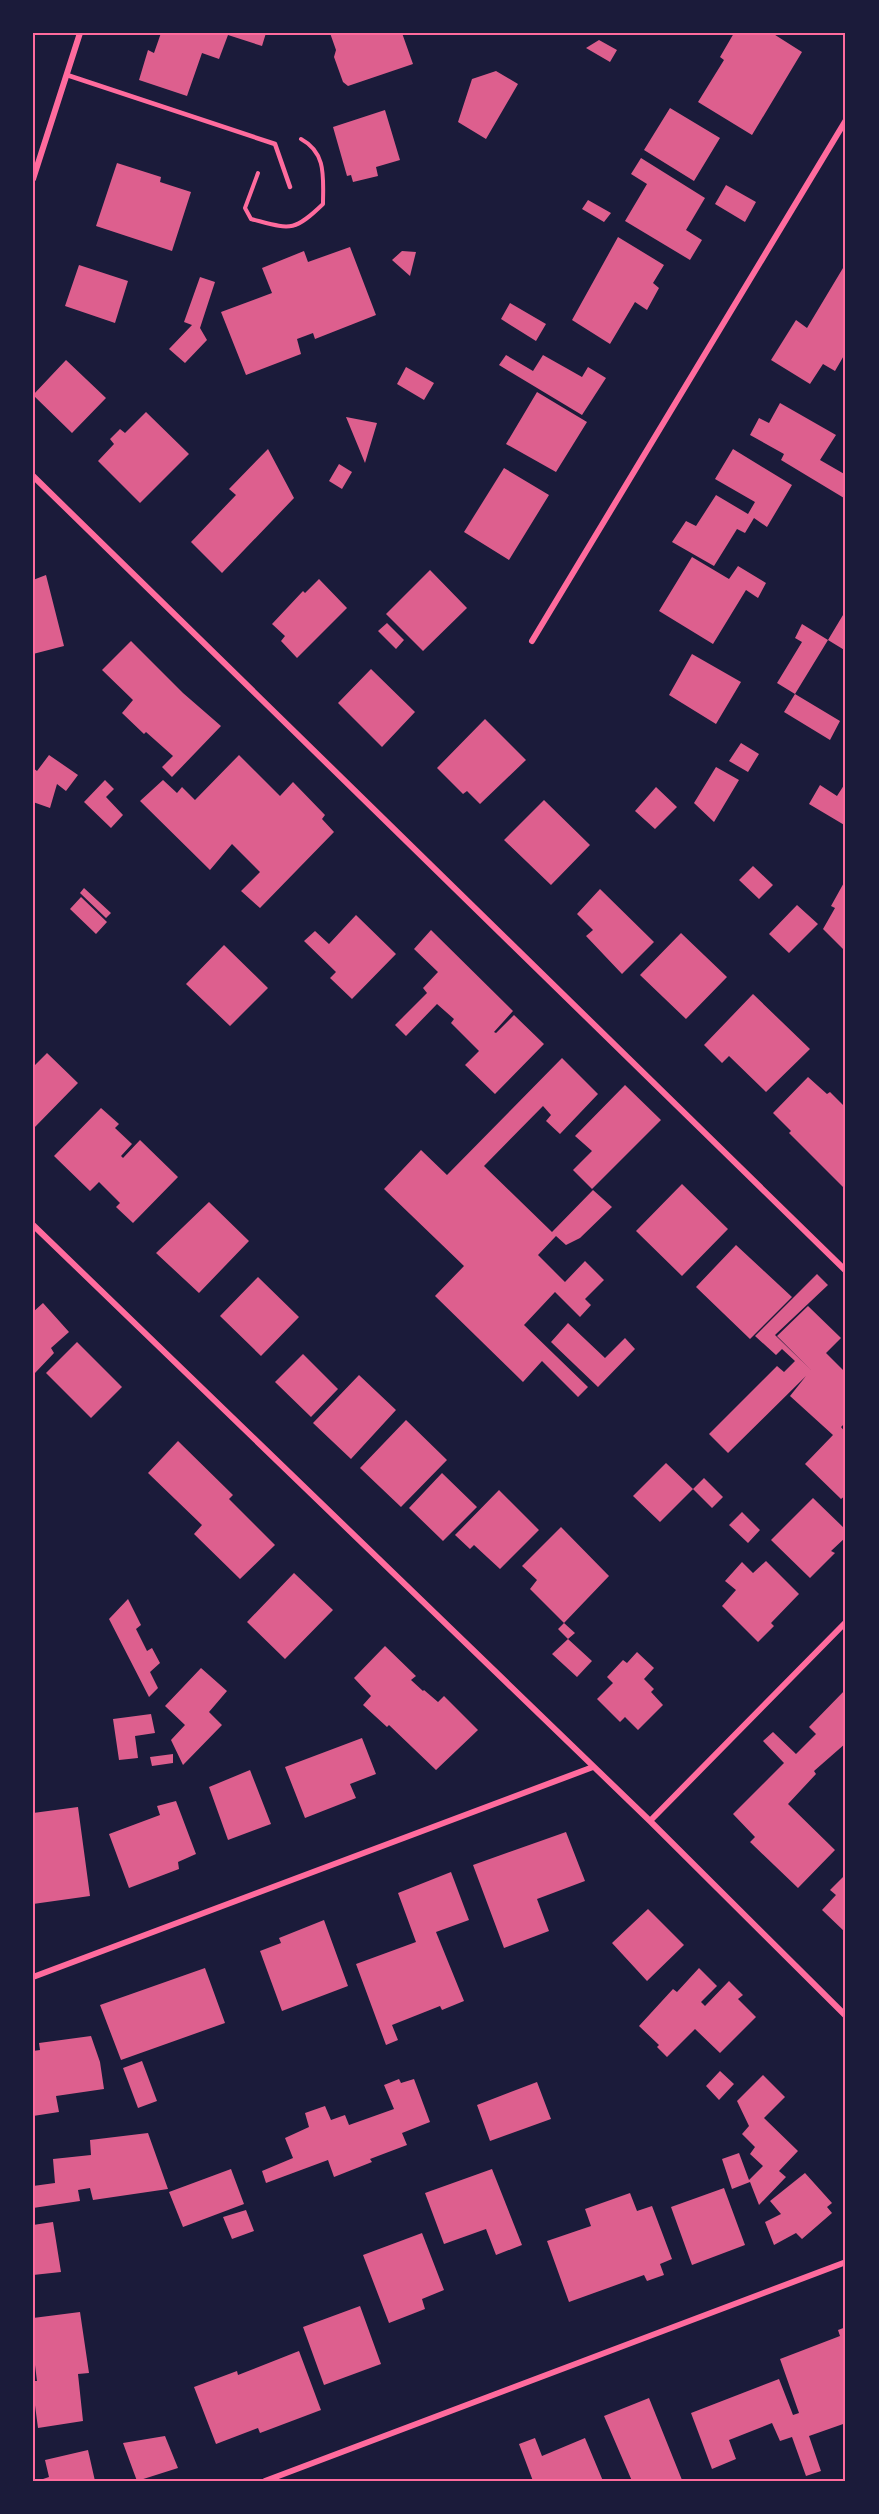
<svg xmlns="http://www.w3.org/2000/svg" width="879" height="2514" font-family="'Varela Round',sans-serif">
  <rect width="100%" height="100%" fill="#1b1b3a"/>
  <path fill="#dd5f8e" d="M 161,33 L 266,33 L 262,46 L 228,35 L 219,59 L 202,53 L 187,96 L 139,80 L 148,50 L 154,53 Z
    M 330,33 L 402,33 L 413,64 L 348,86 L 343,82 L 334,57 L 336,50 Z
    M 734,33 L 772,33 L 802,52 L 752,135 L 698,102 L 724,60 L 720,57 Z
    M 599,40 L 617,50 L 610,62 L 586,48 Z
    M 496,71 L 518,84 L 486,139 L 458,122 L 472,79 Z
    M 670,108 L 720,138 L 694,181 L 644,150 Z
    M 385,110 L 400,160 L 376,167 L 378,176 L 353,182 L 351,175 L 347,176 L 333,127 Z
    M 641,158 L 705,198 L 686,230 L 702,240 L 690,260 L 625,221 L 647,184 L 631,174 Z
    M 117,163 L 161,177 L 160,182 L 191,192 L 172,251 L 96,226 Z
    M 726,185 L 756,202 L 745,222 L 715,204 Z
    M 588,200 L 611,213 L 604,222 L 582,209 Z
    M 618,237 L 664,265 L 653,283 L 659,288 L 647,310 L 635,302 L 610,344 L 572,320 Z
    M 350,247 L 376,315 L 315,339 L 313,333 L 297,339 L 301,354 L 246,375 L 221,312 L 272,293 L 262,268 L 304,251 L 308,262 Z
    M 402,251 L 416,252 L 410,276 L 392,260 Z
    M 846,263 L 846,352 L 835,371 L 823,364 L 810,384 L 771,360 L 796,320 L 807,328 Z
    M 79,265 L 128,281 L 115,323 L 65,306 Z
    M 200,277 L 215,282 L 200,328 L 207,340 L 185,363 L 169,349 L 192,325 L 184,322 Z
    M 510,303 L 546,324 L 536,341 L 501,319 Z
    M 506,355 L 533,371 L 543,355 L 582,377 L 588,367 L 606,378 L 582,415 L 499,365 Z
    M 66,360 L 106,398 L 72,433 L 33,395 Z
    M 406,367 L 434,383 L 424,400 L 397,384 Z
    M 537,392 L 587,422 L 556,472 L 506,444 Z
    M 780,403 L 836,435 L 820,460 L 846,475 L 846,495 L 844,498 L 781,460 L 784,454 L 750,435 L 759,418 L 769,423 Z
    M 146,412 L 189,454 L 140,503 L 98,461 L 114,444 L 110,439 L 120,429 L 125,433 Z
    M 346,417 L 377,423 L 365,463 Z
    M 268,449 L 294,498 L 222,573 L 191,542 L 236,495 L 229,489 Z
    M 733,449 L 792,485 L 767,527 L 754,518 L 745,533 L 737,529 L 714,566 L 672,542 L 686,521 L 696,526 L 716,495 L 748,514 L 755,502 L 715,479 Z
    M 339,464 L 352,472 L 342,489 L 329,481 Z
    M 504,468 L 549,495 L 509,560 L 464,532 Z
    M 692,557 L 729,579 L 738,566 L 766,583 L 758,598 L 746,590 L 713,644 L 659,611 Z
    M 430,570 L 467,608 L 423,651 L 386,614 Z
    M 46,575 L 64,646 L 33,654 L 33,580 Z
    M 319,579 L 347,608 L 297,658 L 281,641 L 285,636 L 272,624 L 303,591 L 305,593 Z
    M 846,610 L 846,651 L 828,640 Z
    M 387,623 L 404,640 L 396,649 L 378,631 Z
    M 802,624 L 828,640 L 795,694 L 777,683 L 802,642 L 795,638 Z
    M 131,641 L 183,693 L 221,726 L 172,777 L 162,767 L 173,756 L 146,732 L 144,734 L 122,713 L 133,700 L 102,670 Z
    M 692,654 L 741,682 L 716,724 L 669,695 Z
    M 371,669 L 415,712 L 382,747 L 338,703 Z
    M 795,694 L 840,721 L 830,740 L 784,712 Z
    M 485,719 L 526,760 L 480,804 L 467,791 L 463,794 L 437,768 Z
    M 741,743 L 759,754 L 748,772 L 729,761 Z
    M 49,755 L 78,775 L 66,791 L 57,784 L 50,808 L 33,802 L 33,768 L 37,771 Z
    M 239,755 L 280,796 L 293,782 L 325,815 L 322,819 L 334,832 L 260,908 L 241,891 L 260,872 L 232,844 L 210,870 L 140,801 L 163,780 L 177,793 L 182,787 L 195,800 Z
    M 716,767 L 739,780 L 714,822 L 694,803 Z
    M 105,780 L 114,789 L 106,797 L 123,815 L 111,828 L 84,802 Z
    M 846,782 L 846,826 L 809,804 L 820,785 L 837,796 Z
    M 656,787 L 677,807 L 655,829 L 635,811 Z
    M 544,800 L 590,845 L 551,885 L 504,840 Z
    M 753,866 L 773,885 L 759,899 L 739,880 Z
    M 846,879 L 846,952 L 823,929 L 835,908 L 831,906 Z
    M 84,888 L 111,913 L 106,918 L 80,893 Z
    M 600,889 L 654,942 L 622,974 L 586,936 L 593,930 L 577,914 Z
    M 81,897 L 107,922 L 96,934 L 70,909 Z
    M 797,905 L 818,924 L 789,953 L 769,934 Z
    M 356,915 L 396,954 L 352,999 L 330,978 L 336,972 L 304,941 L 315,931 L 329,944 Z
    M 431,930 L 513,1011 L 494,1032 L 496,1033 L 514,1015 L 544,1044 L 495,1094 L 465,1065 L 479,1051 L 451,1023 L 454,1019 L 437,1004 L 406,1036 L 395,1025 L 427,993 L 423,988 L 438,972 L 414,949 Z
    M 681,933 L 727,977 L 686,1019 L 640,975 Z
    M 224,945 L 268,988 L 230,1026 L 186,984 Z
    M 753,994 L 810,1049 L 766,1092 L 729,1056 L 722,1063 L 704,1045 Z
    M 47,1053 L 78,1083 L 33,1129 L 33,1067 Z
    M 562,1058 L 598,1094 L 560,1134 L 546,1121 L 551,1115 L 543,1106 L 484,1166 L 552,1232 L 593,1190 L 612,1207 L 580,1238 L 566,1245 L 556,1236 L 538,1255 L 565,1282 L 585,1261 L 604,1280 L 585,1299 L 591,1305 L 580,1317 L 555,1292 L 524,1325 L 588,1387 L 578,1397 L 542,1361 L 523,1382 L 435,1296 L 464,1266 L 384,1189 L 421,1150 L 447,1175 Z
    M 808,1077 L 827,1094 L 830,1092 L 846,1108 L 846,1186 L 844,1188 L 789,1133 L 791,1131 L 773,1113 Z
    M 625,1085 L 661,1120 L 592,1189 L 573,1170 L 592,1151 L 575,1136 Z
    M 101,1108 L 119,1124 L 115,1128 L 132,1144 L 121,1156 L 123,1158 L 140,1140 L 178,1177 L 133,1223 L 116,1207 L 120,1203 L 99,1182 L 90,1191 L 54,1156 Z
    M 682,1184 L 728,1229 L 682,1276 L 636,1231 Z
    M 209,1202 L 249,1241 L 199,1293 L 156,1253 Z
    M 736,1245 L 792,1297 L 750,1339 L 696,1287 Z
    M 817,1274 L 828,1285 L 775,1335 L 811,1370 L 777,1336 L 808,1306 L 841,1338 L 826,1353 L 846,1373 L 846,1422 L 841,1427 L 846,1433 L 846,1495 L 841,1499 L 805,1464 L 833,1435 L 790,1396 L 806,1376 L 728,1453 L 709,1434 L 777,1366 L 784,1372 L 795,1361 L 782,1349 L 776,1355 L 755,1336 Z
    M 258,1277 L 299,1317 L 261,1356 L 220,1316 Z
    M 43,1303 L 69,1332 L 51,1348 L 54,1353 L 35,1373 L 33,1312 Z
    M 568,1323 L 605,1358 L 625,1338 L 635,1349 L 598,1387 L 551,1342 Z
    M 77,1342 L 122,1387 L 91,1418 L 46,1373 Z
    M 303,1354 L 338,1389 L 311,1417 L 275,1382 Z
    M 359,1375 L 396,1410 L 351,1459 L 313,1423 Z
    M 406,1420 L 447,1460 L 401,1507 L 360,1468 Z
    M 178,1441 L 233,1495 L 229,1499 L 275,1545 L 240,1579 L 194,1534 L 202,1525 L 148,1473 Z
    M 666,1463 L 693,1489 L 660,1522 L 633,1496 Z
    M 442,1473 L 477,1507 L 443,1541 L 409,1508 Z
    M 704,1478 L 723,1497 L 712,1508 L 693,1489 Z
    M 499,1490 L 539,1530 L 500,1569 L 474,1545 L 470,1549 L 455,1535 Z
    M 813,1498 L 846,1530 L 846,1537 L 831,1551 L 835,1553 L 810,1578 L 771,1540 Z
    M 742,1512 L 760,1530 L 748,1543 L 729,1525 Z
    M 561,1527 L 609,1576 L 564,1623 L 575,1633 L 568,1639 L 558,1629 L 564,1623 L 530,1589 L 537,1580 L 522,1566 Z
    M 766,1561 L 799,1594 L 771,1623 L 774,1626 L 758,1642 L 722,1606 L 736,1590 L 725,1581 L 742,1562 L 753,1573 Z
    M 294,1573 L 333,1610 L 285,1659 L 247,1622 Z
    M 128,1599 L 141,1625 L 136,1629 L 147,1651 L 152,1648 L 160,1663 L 150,1672 L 158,1688 L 149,1697 L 109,1619 Z
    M 568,1639 L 592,1661 L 577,1677 L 552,1654 Z
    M 385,1646 L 416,1676 L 411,1680 L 423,1691 L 424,1690 L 438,1702 L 444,1696 L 478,1730 L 436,1770 L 389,1725 L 387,1727 L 363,1705 L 371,1696 L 354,1678 Z
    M 637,1652 L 654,1668 L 644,1679 L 654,1689 L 651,1692 L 663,1705 L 638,1730 L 625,1717 L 620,1722 L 597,1699 L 613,1683 L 607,1677 L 623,1660 L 627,1663 Z
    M 201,1668 L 227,1691 L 209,1712 L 222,1725 L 183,1765 L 171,1740 L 185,1725 L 165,1706 Z
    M 846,1689 L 846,1743 L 814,1771 L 816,1774 L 788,1804 L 835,1850 L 798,1888 L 750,1842 L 755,1837 L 733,1814 L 784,1763 L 763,1741 L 773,1732 L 796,1754 L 816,1734 L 809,1727 Z
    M 151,1714 L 155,1733 L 135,1736 L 138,1758 L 119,1760 L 113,1719 Z
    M 362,1738 L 376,1774 L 350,1784 L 356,1798 L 305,1818 L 285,1767 Z
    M 173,1754 L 173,1763 L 152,1766 L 150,1757 Z
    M 250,1770 L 271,1824 L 228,1840 L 209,1787 Z
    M 176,1801 L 196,1854 L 178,1862 L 179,1869 L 129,1888 L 109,1834 L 160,1815 L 157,1806 Z
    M 78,1807 L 90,1896 L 33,1904 L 33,1813 Z
    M 566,1832 L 585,1881 L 537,1899 L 549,1931 L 504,1948 L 473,1865 Z
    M 451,1872 L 469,1920 L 436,1932 L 464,2001 L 442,2010 L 440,2006 L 392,2025 L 398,2040 L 386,2045 L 356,1964 L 416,1942 L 398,1893 Z
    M 846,1874 L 846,1933 L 822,1910 L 836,1895 L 830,1890 Z
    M 648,1909 L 684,1945 L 647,1981 L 612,1943 Z
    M 324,1920 L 348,1986 L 282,2011 L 260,1951 L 281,1943 L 279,1938 Z
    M 205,1968 L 225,2023 L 121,2060 L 100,2005 Z
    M 699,1968 L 717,1986 L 701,2002 L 705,2006 L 729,1981 L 743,1995 L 738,1999 L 756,2017 L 720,2053 L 695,2029 L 667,2057 L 657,2047 L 659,2045 L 639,2026 L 673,1989 L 677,1992 Z
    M 91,2036 L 100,2062 L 104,2089 L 56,2096 L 59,2112 L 33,2116 L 33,2051 L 40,2050 L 39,2043 Z
    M 142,2061 L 157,2101 L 138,2108 L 123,2068 Z
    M 720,2071 L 734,2084 L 719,2100 L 706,2086 Z
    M 763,2075 L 785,2097 L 764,2118 L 798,2151 L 779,2171 L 786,2177 L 759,2205 L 750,2182 L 732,2189 L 722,2159 L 739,2153 L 749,2180 L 763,2166 L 750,2154 L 755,2147 L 742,2134 L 749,2126 L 737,2101 Z
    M 399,2079 L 401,2083 L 414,2079 L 430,2122 L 402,2133 L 407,2145 L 370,2159 L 372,2162 L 334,2177 L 328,2160 L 266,2183 L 262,2171 L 293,2158 L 285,2138 L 309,2127 L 305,2113 L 325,2106 L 331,2120 L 345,2115 L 349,2125 L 394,2109 L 384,2085 Z
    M 537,2082 L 551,2119 L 490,2141 L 477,2105 Z
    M 148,2133 L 168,2189 L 93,2200 L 90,2188 L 78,2190 L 80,2201 L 33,2208 L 33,2186 L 55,2183 L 53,2159 L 91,2155 L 90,2140 Z
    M 231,2169 L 244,2204 L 183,2227 L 169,2192 Z
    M 492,2169 L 522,2245 L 496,2255 L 486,2229 L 444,2244 L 425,2193 Z
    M 805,2173 L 832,2203 L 827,2207 L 832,2213 L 802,2239 L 796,2233 L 774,2245 L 765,2222 L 781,2214 L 770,2201 Z
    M 724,2188 L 745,2245 L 692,2265 L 671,2207 Z
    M 630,2193 L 637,2211 L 652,2206 L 672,2259 L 660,2264 L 664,2275 L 647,2281 L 644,2275 L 569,2302 L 547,2241 L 591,2226 L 585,2209 Z
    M 246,2210 L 254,2231 L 232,2239 L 223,2217 Z
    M 53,2222 L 61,2272 L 33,2275 L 33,2225 Z
    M 422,2233 L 444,2290 L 422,2299 L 425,2309 L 389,2323 L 363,2255 Z
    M 360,2306 L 381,2364 L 324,2385 L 303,2327 Z
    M 80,2312 L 89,2373 L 78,2374 L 83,2421 L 38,2428 L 33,2390 L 33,2381 L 37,2381 L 33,2349 L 33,2318 Z
    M 846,2327 L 846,2423 L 809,2436 L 821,2471 L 806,2476 L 792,2437 L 780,2441 L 772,2423 L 729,2440 L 736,2459 L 712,2469 L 691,2413 L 779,2379 L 793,2415 L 799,2413 L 780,2359 L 840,2336 L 838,2330 Z
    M 299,2351 L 321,2410 L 260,2433 L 258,2428 L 216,2444 L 194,2387 L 237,2371 L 238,2375 Z
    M 649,2398 L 682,2480 L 678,2481 L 632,2481 L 604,2416 Z
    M 165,2436 L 178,2468 L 137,2481 L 123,2443 Z
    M 535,2438 L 542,2456 L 585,2438 L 603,2481 L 533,2481 L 519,2444 Z
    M 88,2450 L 95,2481 L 37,2481 L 49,2477 L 45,2460 Z"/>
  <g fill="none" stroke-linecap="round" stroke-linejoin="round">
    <path stroke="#ff6b9d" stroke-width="4" d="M 258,173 L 245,208 L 251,219 C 290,229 293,233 323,204 C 323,178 327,153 301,139"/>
    <path stroke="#ff6b9d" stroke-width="4.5" d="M 67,75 L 275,144 L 290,187"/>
    <path stroke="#ff6b9d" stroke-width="6" d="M 33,179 L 80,33
      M 33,476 L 846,1271
      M 532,641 L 846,120
      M 33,1225 L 650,1821 L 846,2016
      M 650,1821 L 846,1622
      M 33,1977 L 593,1767
      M 265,2481 L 846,2262"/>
  </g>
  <rect width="879" height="2514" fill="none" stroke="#1b1b3a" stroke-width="69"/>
  <rect x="34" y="34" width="810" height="2446" fill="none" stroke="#ff6b9d" stroke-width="2"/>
</svg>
